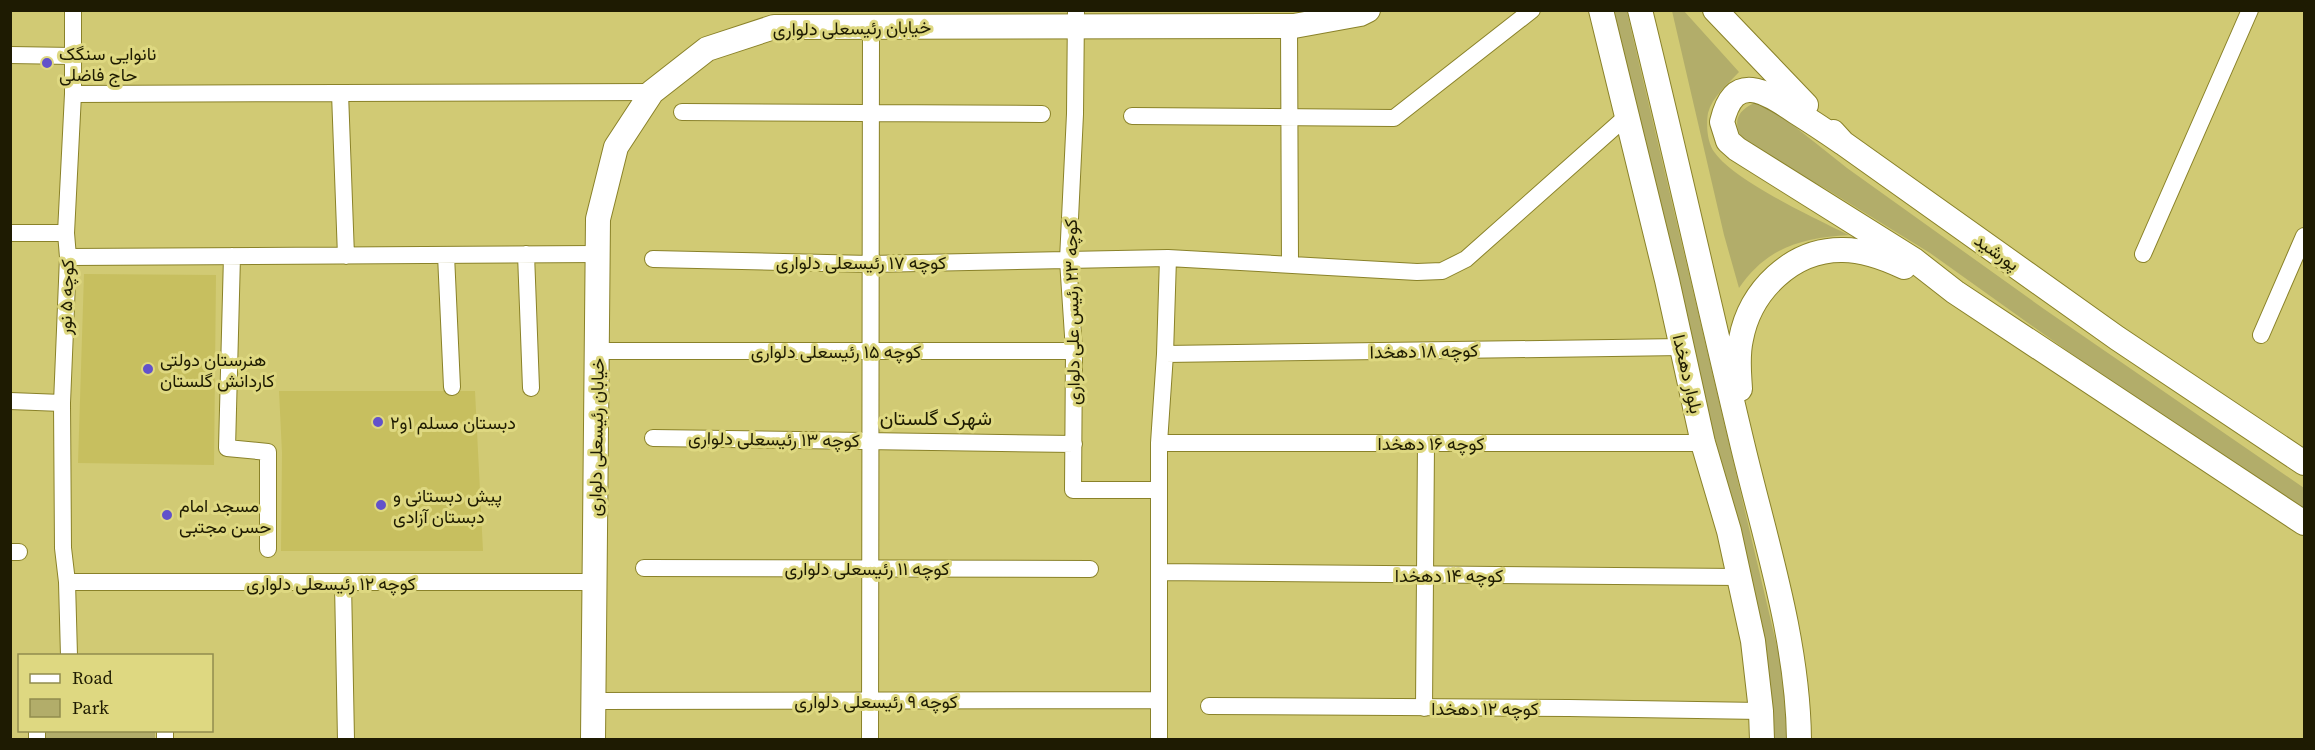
<svg xmlns="http://www.w3.org/2000/svg" width="2315" height="750" font-family="'Source Serif 4',Vazirmatn,serif">
  <rect width="100%" height="100%" fill="#d1ca74"/>
  <path fill="#c7bf5f" d="M 84,274 L 216,275 L 214,465 L 78,463 Z
    M 279,391 L 475,391 L 483,551 L 281,551 L 282,453 Z"/>
  <path fill="#b2ad6a" d="M 1611,11 L 1627,11 L 1627,12 L 1784,676 L 1788,739 L 1774,739 L 1769,676 Z
    M 1672,11 L 1684,11 L 1739,72 C 1728,84 1712,97 1708,113 C 1706,125 1707,143 1715,153 C 1735,181 1816,219 1849,235 C 1802,238 1767,247 1739,288 L 1724,235 Z
    M 1754,103 L 1765,105 L 1779,114 L 1847,168 L 2044,309 L 2304,488 L 2304,514 L 2118,387 L 1930,253 L 1826,189 L 1748,146 C 1734,129 1731,114 1754,103 Z
    M 44,731 L 155,731 L 155,739 L 44,740 Z"/>
  <g fill="none" stroke-linecap="round" stroke-linejoin="round">
    <defs>
      <path id="street" d="M 1076,10 L 1075,114 L 1068,260 L 1074,351 L 1073,490 L 1159,490
        M 1289,26 L 1290,264
        M 10,55 L 73,56
        M 340,93 L 346,256
        M 73,94 L 652,92
        M 682,112 L 1042,114
        M 1132,116 L 1394,118 L 1532,10
        M 10,233 L 66,233
        M 526,254 L 531,388
        M 2143,254 L 2250,10
        M 446,255 L 452,387
        M 232,256 L 227,448 L 268,452 L 268,549
        M 68,257 L 598,254
        M 653,259 L 870,264 L 1168,258 L 1417,272 L 1442,271 L 1466,259 L 1627,116
        M 2261,335 L 2304,236
        M 597,351 L 1074,351
        M 1165,354 L 1682,347
        M 10,401 L 62,403
        M 653,438 L 1074,444
        M 1159,443 L 1703,443
        M 10,552 L 19,552
        M 644,568 L 1090,569
        M 1159,572 L 1739,577
        M 67,582 L 594,582
        M 343,583 L 346,740
        M 69,656 L 67,582 L 63,548 L 62,403 L 68,257 L 66,233 L 73,94 L 73,10
        M 593,701 L 1159,700
        M 1209,706 L 1569,708 L 1761,711
        M 1424,708 L 1426,443
        M 37,740 L 37,730
        M 165,740 L 165,730
        M 870,740 L 871,27
        M 1159,740 L 1159,443 L 1165,354 L 1168,258"/>
      <path id="secondary" d="M 1601,10 L 1667,280 L 1703,443 L 1729,531 L 1753,641 L 1761,711 L 1762,740
        M 1640,10 C 1676,156 1708,301 1743,447 C 1766,543 1798,640 1799,740
        M 1715,10 L 1806,105
        M 1833,132 L 1843,143 L 2117,338 L 2304,463
        M 1843,143 C 1827,132 1812,122 1796,112 C 1765,91 1734,71 1722,122 L 1728,141 L 1737,149 L 1914,260 L 1955,292 L 2304,523
        M 1740,389 C 1739,372 1737,356 1741,339 C 1750,291 1792,249 1843,250 C 1865,250 1885,258 1904,267
        M 593,740 L 598,219 L 616,147 L 652,92 L 707,49 L 774,27 L 1294,26 L 1360,14 L 1368,10"/>
    </defs>
    <use href="#street" stroke="#8a8229" stroke-width="18"/>
    <use href="#secondary" stroke="#8a8229" stroke-width="26"/>
    <use href="#street" stroke="#fff" stroke-width="16"/>
    <use href="#secondary" stroke="#fff" stroke-width="24"/>
  </g>
  <g fill="#6252cb" stroke="#ded881" stroke-width="2">
    <circle cx="47" cy="63" r="6"/>
    <circle cx="148" cy="369" r="6"/>
    <circle cx="378" cy="422" r="6"/>
    <circle cx="381" cy="505" r="6"/>
    <circle cx="167" cy="515" r="6"/>
  </g>
  <g text-anchor="middle" dominant-baseline="central" stroke-width="6" stroke-linejoin="round" paint-order="stroke">
    <g font-size="18" fill="#1e1b02" stroke="#ded881">
      <text transform="translate(852 28) rotate(-1)">خیابان رئیسعلی دلواری</text>
      <text transform="translate(1997 252) rotate(35)">پورشید</text>
      <text x="861" y="262">کوچه ۱۷ رئیسعلی دلواری</text>
      <text transform="translate(66 297) rotate(-88)">کوچه ۵ نور</text>
      <text transform="translate(1072 312) rotate(-91)">کوچه ۲۳ رئیس علی دلواری</text>
      <text x="836" y="351">کوچه ۱۵ رئیسعلی دلواری</text>
      <text transform="translate(1424 351) rotate(-1)">کوچه ۱۸ دهخدا</text>
      <text transform="translate(1688 374) rotate(77)">بلوار دهخدا</text>
      <text transform="translate(596 437) rotate(-89)">خیابان رئیسعلی دلواری</text>
      <text transform="translate(774 439) rotate(1)">کوچه ۱۳ رئیسعلی دلواری</text>
      <text x="1431" y="443">کوچه ۱۶ دهخدا</text>
      <text x="867" y="568">کوچه ۱۱ رئیسعلی دلواری</text>
      <text x="1449" y="575">کوچه ۱۴ دهخدا</text>
      <text x="331" y="583">کوچه ۱۲ رئیسعلی دلواری</text>
      <text x="876" y="701">کوچه ۹ رئیسعلی دلواری</text>
      <text x="1485" y="708">کوچه ۱۲ دهخدا</text>
    </g>
    <g font-size="18" fill="#1e1b02" stroke="#ded881" text-anchor="start">
      <text x="59" y="53">نانوایی سنگک<tspan x="59" dy="21">حاج فاضلی</tspan></text>
      <text x="160" y="359">هنرستان دولتی<tspan x="160" dy="21">کاردانش گلستان</tspan></text>
      <text x="390" y="422">دبستان مسلم ۱و۲</text>
      <text x="393" y="495">پیش دبستانی و<tspan x="393" dy="21">دبستان آزادی</tspan></text>
      <text x="179" y="505">مسجد امام<tspan x="179" dy="21">حسن مجتبی</tspan></text>
    </g>
    <g font-size="20" fill="#1e1b02" stroke="#ded881">
      <text x="936" y="418">شهرک گلستان</text>
    </g>
  </g>
  <rect width="2315" height="750" fill="none" stroke="#1e1b02" stroke-width="24"/>
  <rect x="18" y="654" width="195" height="78" fill="#ded881" stroke="#918c4e" stroke-width="1.5"/>
  <rect x="30" y="674" width="30" height="9" fill="#ffffff" stroke="#918c4e" stroke-width="1.5"/>
  <text x="72" y="684" font-size="18" fill="#1e1b02">Road</text>
  <rect x="30" y="699" width="30" height="18" fill="#b2ad6a" stroke="#918c4e" stroke-width="1.5"/>
  <text x="72" y="714" font-size="18" fill="#1e1b02">Park</text>
</svg>
